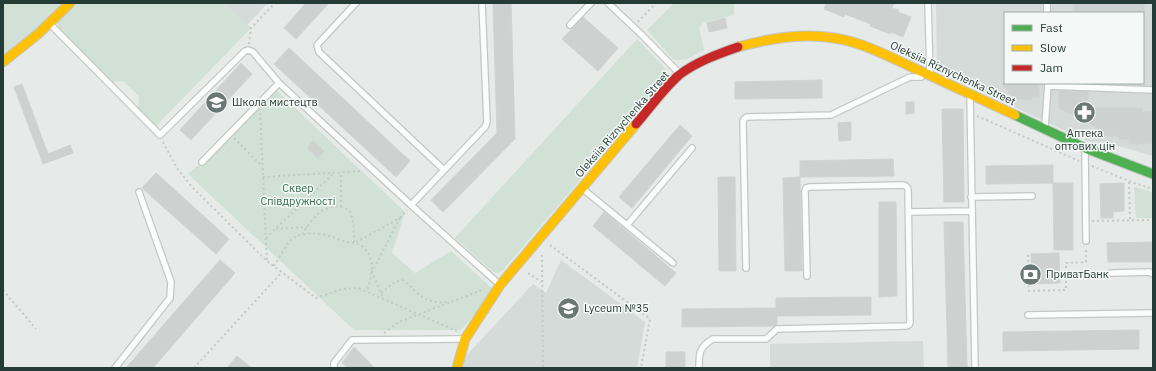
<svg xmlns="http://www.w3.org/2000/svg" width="1156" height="371" font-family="'IBM Plex Sans',sans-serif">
  <rect width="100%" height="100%" fill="#e6eae8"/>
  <path fill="#d4dbd8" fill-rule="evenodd" d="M 223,3 L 268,3 L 247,25 Z
    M 936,3 L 1153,3 L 1153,156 L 1111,144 L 1102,148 L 937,71 ZM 1005,13 L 1143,13 L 1143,83 L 1005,83 Z
    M 561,260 L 645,322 L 637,368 L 462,368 L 465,357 L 533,284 L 546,293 Z
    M 923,341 L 924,368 L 770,368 L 770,344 Z"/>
  <path fill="#d1e1d6" d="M 3,3 L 70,3 L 3,62 Z
    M 73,3 L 223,3 L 251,28 L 156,126 L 138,109 L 139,96 L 123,81 L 111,82 L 59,28 L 57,23 Z
    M 674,3 L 734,3 L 734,15 L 703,23 L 699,28 L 704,50 C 695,54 683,64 673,59 L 647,30 Z
    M 637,39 L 665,68 L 668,73 L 667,78 L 503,270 L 498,273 L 493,272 L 455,238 Z
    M 274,88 L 405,212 L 392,253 L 415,273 L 451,251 L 495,291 L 461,330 L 354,330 L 188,174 L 202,162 Z
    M 1134,187 L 1153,192 L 1153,218 L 1136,218 Z"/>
  <path fill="#cdd1d0" stroke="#cfd3d1" d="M 306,3 L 329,3 L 296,39 L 284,28 Z
    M 493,3 L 511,3 L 515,139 L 443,212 L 431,200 L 497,133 Z
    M 826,3 L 894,3 L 892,8 L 899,10 L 898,12 L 911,17 L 903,37 L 891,32 L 890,34 L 870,26 L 871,24 L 845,14 L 844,17 L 824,9 Z
    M 1073,3 L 1144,3 L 1144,13 L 1073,13 Z
    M 583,17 L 618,48 L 598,71 L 562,39 Z
    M 725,18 L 727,28 L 709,32 L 707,23 Z
    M 289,48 L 410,161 L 396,177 L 274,64 Z
    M 241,63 L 252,74 L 191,140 L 180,130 Z
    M 822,80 L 822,98 L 735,99 L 735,82 Z
    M 1002,83 L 1039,83 L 1039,97 L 1031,97 L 1032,99 L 1017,99 L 1009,93 Z
    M 22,84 L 48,154 L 70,145 L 73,153 L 43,164 L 14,87 Z
    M 1059,91 L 1088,92 L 1088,108 L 1142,108 L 1142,112 L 1153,112 L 1153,143 L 1129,144 L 1129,139 L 1119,139 L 1119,136 L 1102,136 L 1102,130 L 1059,108 Z
    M 906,102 L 914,102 L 914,113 L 906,114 Z
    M 942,109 L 963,109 L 964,202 L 944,202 Z
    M 851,122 L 851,140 L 839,141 L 838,123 Z
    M 680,125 L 692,136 L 632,208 L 619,197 Z
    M 313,141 L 324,151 L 318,158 L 307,148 Z
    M 893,159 L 894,176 L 800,177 L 800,161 Z
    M 1053,165 L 1053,183 L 986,184 L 986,166 Z
    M 156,173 L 229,239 L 216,254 L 142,188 Z
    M 718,177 L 735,177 L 736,271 L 719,271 Z
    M 800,177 L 802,271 L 785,271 L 783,178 Z
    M 1053,183 L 1073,183 L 1073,250 L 1054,250 Z
    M 1124,183 L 1124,211 L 1113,212 L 1113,218 L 1101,218 L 1100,184 Z
    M 879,202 L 896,202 L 897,296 L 879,297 Z
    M 604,212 L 676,273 L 665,286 L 593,226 Z
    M 944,222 L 963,222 L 967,368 L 948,368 Z
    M 1153,242 L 1153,262 L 1108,262 L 1107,243 Z
    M 1059,253 L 1060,283 L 1032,284 L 1031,254 Z
    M 220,260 L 235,273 L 153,368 L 126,368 Z
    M 871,297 L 871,315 L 777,316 L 777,325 L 774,326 L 682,327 L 682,309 L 776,308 L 776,298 Z
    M 1139,330 L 1139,349 L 1003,351 L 1003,332 Z
    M 354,347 L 375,368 L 348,368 L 342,363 Z
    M 666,352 L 685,352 L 685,368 L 666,368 Z
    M 237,356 L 252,368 L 227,368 Z"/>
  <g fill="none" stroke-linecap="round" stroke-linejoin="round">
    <defs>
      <path id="lane" d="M 356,3 L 317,45 L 319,52 L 444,170
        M 482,3 L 487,122 L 485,127 L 411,205 L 499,284
        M 608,3 L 642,35 L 679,73
        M 928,3 L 930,73
        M 1047,3 L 1047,13
        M 50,24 L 160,135 L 245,51 L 248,50 L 253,52 L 279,83 L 202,162
        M 570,25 L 591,3
        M 279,83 L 411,205
        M 1048,86 L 1153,90
        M 970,96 L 975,368
        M 1045,127 L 1048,84
        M 1085,150 L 1086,241
        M 583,189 L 673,263
        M 971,197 L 1032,196
        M 909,212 L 971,211
        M 627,225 L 692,148
        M 746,268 L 743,122 L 744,119 L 747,117 L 831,115 L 910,77 L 921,77
        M 1111,273 L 1150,272 L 1153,274
        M 1028,315 L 1153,313
        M 115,368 L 170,298 L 171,282 L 139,192
        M 334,368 L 334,363 L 352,340 L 463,339
        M 699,368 C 699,353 699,347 713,339 L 766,339 L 777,329 L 906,326 L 909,325 L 910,322 L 908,189 L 906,186 L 903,185 L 810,187 L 806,188 L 805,191 L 807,276"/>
      <path id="fast" d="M 1015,115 L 1085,148 L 1153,174"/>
      <path id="slow" d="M 738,47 C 771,38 805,32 840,39 C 866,44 892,58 916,69 C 949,84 982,100 1015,115
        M 3,62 L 38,34 L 70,3
        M 457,368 L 465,339 L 500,285 L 636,124"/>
      <path id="jam" d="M 636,124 C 650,108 663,89 679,75 C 696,62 718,54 738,47"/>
    </defs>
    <use href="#lane" stroke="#c3c7c5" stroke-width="8"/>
    <use href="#fast" stroke="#c1c7c5" stroke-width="11"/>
    <use href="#slow" stroke="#c1c7c5" stroke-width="11"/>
    <use href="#jam" stroke="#c1c7c5" stroke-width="11"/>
    <path stroke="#c2cac6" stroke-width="2" stroke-dasharray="2 3" stroke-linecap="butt" d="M 638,22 L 656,3
      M 249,44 L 251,28 L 275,3
      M 260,113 L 267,261
      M 977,116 L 1079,161
      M 234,138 L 262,166
      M 163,142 L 177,168 L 192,187 L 267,261 L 316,298 L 342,289 L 358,288 L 457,331
      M 1092,166 L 1134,183 L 1153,189
      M 263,177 L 363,171
      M 1129,182 L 1130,220
      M 341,207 L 341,173
      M 400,218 L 407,210
      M 1092,221 L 1153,220
      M 276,229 L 307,227
      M 302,234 C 307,227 313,218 320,212 C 328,206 346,203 351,214 C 354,222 354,234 354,242
      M 266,238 L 333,174
      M 356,242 L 400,218 L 372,272 L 383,298
      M 550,245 L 650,319 L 641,368
      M 542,255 L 543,368
      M 1028,255 L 1029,291 L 1066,290 L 1066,263 L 1086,262 L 1086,249
      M 274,266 C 279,259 287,242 293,238 C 304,231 323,233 335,238 C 338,239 341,241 344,241 C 352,244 360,242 366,250 C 376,262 371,278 367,291
      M 528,273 L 542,282
      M 3,290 L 36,329
      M 381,293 L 395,282 L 402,280 C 407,282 410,286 414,290 C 423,299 434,304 446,302
      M 384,333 L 399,322 L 482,290
      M 194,368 L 282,272"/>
    <use href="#lane" stroke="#fbfcfc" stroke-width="5.5"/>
    <use href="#fast" stroke="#4caf50" stroke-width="9"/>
    <use href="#slow" stroke="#ffc107" stroke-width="9"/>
    <use href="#jam" stroke="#c62828" stroke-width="9"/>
  </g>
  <defs>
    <symbol id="school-disc" viewBox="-11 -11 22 22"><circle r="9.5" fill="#697874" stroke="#f4f9f7"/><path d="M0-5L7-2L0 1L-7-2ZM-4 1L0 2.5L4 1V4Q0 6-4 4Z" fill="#fff"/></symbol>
    <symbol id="pharmacy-disc" viewBox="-11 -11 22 22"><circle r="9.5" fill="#697874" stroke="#f4f9f7"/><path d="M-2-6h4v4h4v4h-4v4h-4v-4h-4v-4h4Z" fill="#fff"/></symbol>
    <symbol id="bank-disc" viewBox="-11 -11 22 22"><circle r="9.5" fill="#697874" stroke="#f4f9f7"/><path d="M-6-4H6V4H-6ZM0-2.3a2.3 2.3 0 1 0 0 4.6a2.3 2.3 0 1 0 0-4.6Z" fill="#fff"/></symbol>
  </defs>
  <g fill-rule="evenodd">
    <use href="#school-disc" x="204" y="90" width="25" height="25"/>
    <use href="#pharmacy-disc" x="1072" y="100" width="25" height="25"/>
    <use href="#bank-disc" x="1018" y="262" width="25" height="25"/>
    <use href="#school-disc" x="556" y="296" width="25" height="25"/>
  </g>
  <g text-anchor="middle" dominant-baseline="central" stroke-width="3" stroke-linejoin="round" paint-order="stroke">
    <g font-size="11" fill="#253b36" stroke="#f4f9f7">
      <text transform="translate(953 73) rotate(25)">Oleksiia Riznychenka Street</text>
      <text transform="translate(622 124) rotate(-49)">Oleksiia Riznychenka Street</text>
    </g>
    <g font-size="11" fill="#253b36" stroke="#f4f9f7" text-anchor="start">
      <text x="232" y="102">Школа мистецтв</text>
      <text x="1085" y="133" text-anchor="middle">Аптека<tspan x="1085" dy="13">оптових цін</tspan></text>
      <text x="1046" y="274">ПриватБанк</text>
      <text x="584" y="308">Lyceum №35</text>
    </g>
    <g font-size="11" fill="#346e4d" stroke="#f4f9f7">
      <text x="298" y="188">Сквер<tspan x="298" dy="13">Співдружності</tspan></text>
    </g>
  </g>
  <rect width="1156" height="371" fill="none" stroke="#253b36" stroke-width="8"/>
  <rect x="1004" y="12" width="140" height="72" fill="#f4f9f7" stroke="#a1adaa"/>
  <rect x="1012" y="25" width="20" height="6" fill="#4caf50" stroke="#a1adaa"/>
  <text x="1040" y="32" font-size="12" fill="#253b36">Fast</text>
  <rect x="1012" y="45" width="20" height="6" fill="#ffc107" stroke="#a1adaa"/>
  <text x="1040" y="52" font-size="12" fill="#253b36">Slow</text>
  <rect x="1012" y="65" width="20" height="6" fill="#c62828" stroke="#a1adaa"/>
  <text x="1040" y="72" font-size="12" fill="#253b36">Jam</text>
</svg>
